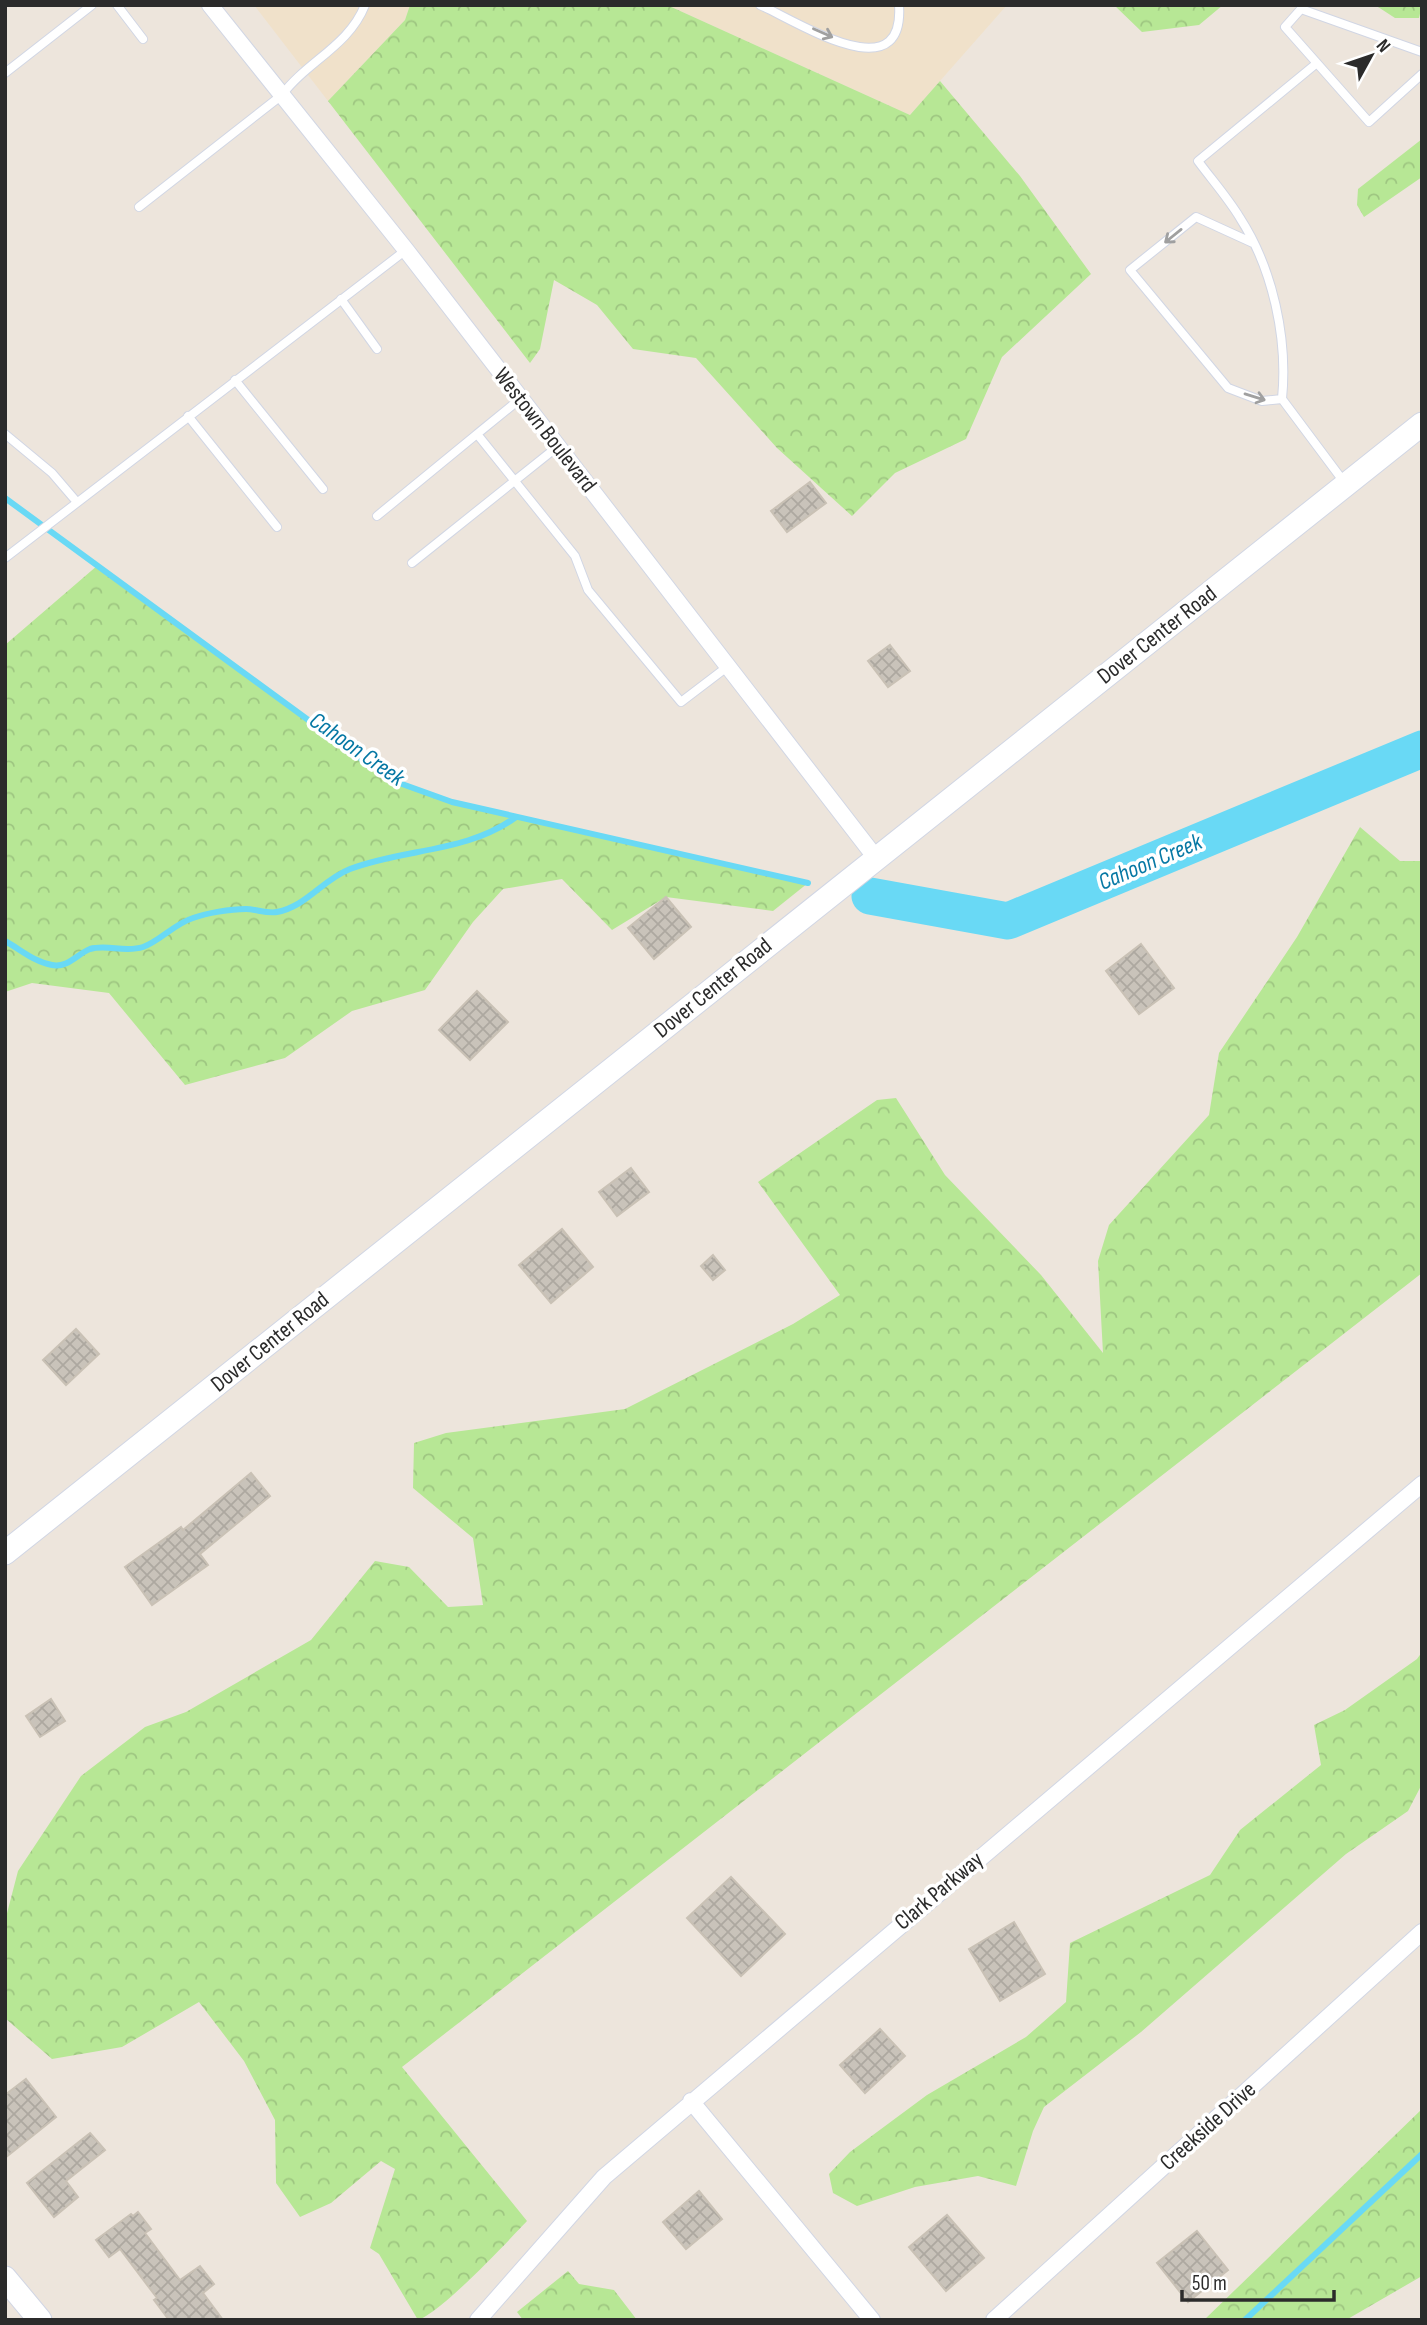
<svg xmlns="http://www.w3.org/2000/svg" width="1427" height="2325" font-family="'Sofia Sans Condensed',sans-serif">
  <defs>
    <pattern id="forest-crowns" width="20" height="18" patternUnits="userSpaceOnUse" patternTransform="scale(1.75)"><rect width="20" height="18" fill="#b7e795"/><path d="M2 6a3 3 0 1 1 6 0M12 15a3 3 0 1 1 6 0" fill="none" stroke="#9ec681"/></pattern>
    <pattern id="building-cross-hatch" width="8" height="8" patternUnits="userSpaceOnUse" patternTransform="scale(1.75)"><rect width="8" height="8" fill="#c9c3ba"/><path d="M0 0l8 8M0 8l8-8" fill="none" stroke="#ada8a0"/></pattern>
  </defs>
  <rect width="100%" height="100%" fill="#ede5dc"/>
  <path fill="#f0e1ca" d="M 254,5 L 410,5 L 405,20 L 328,101 Z
    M 667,5 L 1007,5 L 910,115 Z"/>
  <path fill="url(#forest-crowns)" d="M 410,5 L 667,5 L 910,115 L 940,81 L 1020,176 L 1091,274 L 1002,357 L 966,439 L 895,473 L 852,516 L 777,448 L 696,358 L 633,349 L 597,305 L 554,280 L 540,349 L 530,363 L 328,101 L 405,20 Z
    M 1114,5 L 1223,5 L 1199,25 L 1142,32 Z
    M 1375,5 L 1422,5 L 1419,18 L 1395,18 Z
    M 1422,139 L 1422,177 L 1364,217 L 1357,205 L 1358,189 Z
    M 98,565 L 367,763 L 402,784 L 452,802 L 808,883 L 773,911 L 666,897 L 612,930 L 562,879 L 503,889 L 473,922 L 425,990 L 352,1011 L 285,1058 L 185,1085 L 109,993 L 32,983 L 5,992 L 5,645 Z
    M 1360,827 L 1400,861 L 1422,861 L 1422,1273 L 402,2067 L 527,2221 C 506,2243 443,2311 418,2320 L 379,2254 L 370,2248 L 395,2169 L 381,2161 L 331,2203 L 300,2217 L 276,2183 L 275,2120 L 244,2061 L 199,2002 L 122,2047 L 52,2059 L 5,2018 L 5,1921 L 18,1871 L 81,1776 L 145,1727 L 186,1712 L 311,1640 L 375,1561 L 409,1567 L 448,1607 L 483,1605 L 473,1538 L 413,1488 L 414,1443 L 446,1433 L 625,1409 L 793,1324 L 840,1295 L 758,1182 L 877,1100 L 896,1098 L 945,1175 L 1041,1275 L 1103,1353 L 1098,1261 L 1109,1225 L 1209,1115 L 1219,1053 L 1297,937 Z
    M 1422,1652 L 1422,1784 L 1408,1811 L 1346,1854 L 1141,2032 L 1044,2107 L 1033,2131 L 1016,2186 L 978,2176 L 915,2187 L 857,2206 L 833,2193 L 829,2174 L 850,2152 L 927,2095 L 1026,2037 L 1066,2002 L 1070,1943 L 1210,1875 L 1240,1830 L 1321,1765 L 1314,1725 L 1345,1710 L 1417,1659 Z
    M 1422,2109 L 1422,2276 L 1346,2320 L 1204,2320 Z
    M 568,2271 L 579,2284 L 614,2290 L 637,2320 L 523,2320 L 517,2312 Z"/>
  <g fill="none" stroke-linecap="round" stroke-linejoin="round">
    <path stroke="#69d9f5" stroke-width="6" d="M 5,498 L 367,763 L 402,784 L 452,802 L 808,883
      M 5,941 C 20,949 34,962 52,965 C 68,968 77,954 90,949 C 107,944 125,953 143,947 C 160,941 174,924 193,918 C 207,913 230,909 246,909 C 256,909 267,914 277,912 C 307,906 322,880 350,869 C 405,848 467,853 516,817
      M 1245,2320 L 1422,2154"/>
    <path stroke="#69d9f5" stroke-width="37" d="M 870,896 L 1008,921 L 1422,749"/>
  </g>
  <path fill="url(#building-cross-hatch)" stroke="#c9c1b5" stroke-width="2" d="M 810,482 L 826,503 L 787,532 L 771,511 Z
    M 890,645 L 910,671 L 888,687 L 868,661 Z
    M 666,897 L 691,927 L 654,959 L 628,928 Z
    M 1141,944 L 1174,988 L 1139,1014 L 1106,971 Z
    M 477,991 L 508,1022 L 470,1060 L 439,1030 Z
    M 631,1168 L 649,1192 L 617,1216 L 599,1192 Z
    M 562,1229 L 593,1267 L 551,1303 L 519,1265 Z
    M 713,1255 L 725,1270 L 713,1280 L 701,1266 Z
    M 76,1329 L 99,1354 L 66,1385 L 43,1360 Z
    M 251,1473 L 270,1496 L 200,1554 L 208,1565 L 152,1605 L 125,1567 L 181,1527 L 183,1530 Z
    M 51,1699 L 65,1721 L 40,1737 L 26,1716 Z
    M 731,1877 L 785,1934 L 741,1976 L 687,1918 Z
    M 1014,1922 L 1045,1974 L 1000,2001 L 969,1949 Z
    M 880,2029 L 905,2056 L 865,2093 L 840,2065 Z
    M 26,2079 L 56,2117 L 5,2158 L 5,2095 Z
    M 90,2133 L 105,2150 L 66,2181 L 78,2197 L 54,2217 L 27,2183 Z
    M 699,2191 L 722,2219 L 686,2249 L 663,2222 Z
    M 138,2212 L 151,2229 L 145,2233 L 180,2280 L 200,2266 L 214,2284 L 203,2293 L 223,2320 L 169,2320 L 154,2300 L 157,2298 L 120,2249 L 109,2257 L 96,2240 L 131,2214 L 133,2216 Z
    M 947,2215 L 984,2258 L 946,2291 L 909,2247 Z
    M 1197,2231 L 1228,2270 L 1188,2302 L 1157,2263 Z"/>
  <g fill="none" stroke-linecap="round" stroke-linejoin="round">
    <defs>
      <path id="lane" d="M 117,5 L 143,39
        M 760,5 C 798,22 905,92 899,5
        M 1422,52 L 1301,9 L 1285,27 L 1369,122 L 1422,74
        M 1317,63 L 1198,161 C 1212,180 1228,198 1240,218 C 1273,269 1288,339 1282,399 L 1344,482
        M 5,73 L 92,5
        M 139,207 L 282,95 C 306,62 349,46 365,5
        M 1253,243 L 1196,217 L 1130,270 L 1228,388 L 1262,401 L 1282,399
        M 341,299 L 377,349
        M 235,380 L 323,489
        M 520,399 L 477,434 L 575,556 L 588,590 L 681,702 L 727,667
        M 188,416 L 277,527
        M 5,434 L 52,473 L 76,501
        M 377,516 L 477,434
        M 5,558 L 406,250
        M 412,563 L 557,447"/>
      <path id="street" d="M 210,5 L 406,250 L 876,858
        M 691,2101 L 872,2320
        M 478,2320 L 604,2177 L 1422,1484
        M 994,2320 L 1422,1932"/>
      <path id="secondary" d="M 5,1553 L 1422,424
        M 5,2278 L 40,2320"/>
    </defs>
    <use href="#lane" stroke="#d1d6e4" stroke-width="10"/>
    <use href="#street" stroke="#d1d6e4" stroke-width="18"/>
    <use href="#secondary" stroke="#d1d6e4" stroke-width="25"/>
    <use href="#lane" stroke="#fff" stroke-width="8"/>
    <use href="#street" stroke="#fff" stroke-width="16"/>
    <use href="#secondary" stroke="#fff" stroke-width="23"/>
  </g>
  <defs><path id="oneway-shaft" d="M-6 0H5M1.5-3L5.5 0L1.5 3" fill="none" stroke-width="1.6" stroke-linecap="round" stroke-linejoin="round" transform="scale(1.75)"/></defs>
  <g stroke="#a0a0a0">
    <use href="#oneway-shaft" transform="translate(823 33) rotate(24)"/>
    <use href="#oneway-shaft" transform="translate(1173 236) rotate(141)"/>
    <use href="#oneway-shaft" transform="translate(1255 397) rotate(17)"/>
  </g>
  <g text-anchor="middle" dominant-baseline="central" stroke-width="7" stroke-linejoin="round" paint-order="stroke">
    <g font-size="23" fill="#2b2b2b" stroke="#fff">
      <text transform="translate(545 430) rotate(52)">Westown Boulevard</text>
      <text transform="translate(1157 635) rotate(-38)">Dover Center Road</text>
      <text transform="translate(713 988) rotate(-39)">Dover Center Road</text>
      <text transform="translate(270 1342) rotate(-39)">Dover Center Road</text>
      <text transform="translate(939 1891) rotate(-40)">Clark Parkway</text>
      <text transform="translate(1208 2126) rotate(-42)">Creekside Drive</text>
    </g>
    <g font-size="24" font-style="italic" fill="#0678a4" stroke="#fff">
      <text transform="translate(357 749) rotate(35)">Cahoon Creek</text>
      <text transform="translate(1150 862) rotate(-23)">Cahoon Creek</text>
    </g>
  </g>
  <rect width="1427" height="2325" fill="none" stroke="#2b2b2b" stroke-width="14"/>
  <g transform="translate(1371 56) rotate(50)" stroke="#ffffff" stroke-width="5" paint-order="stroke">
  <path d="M0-5L12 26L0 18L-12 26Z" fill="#2b2b2b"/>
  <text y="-10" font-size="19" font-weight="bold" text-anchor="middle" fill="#2b2b2b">N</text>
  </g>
  <path d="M1182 2290v10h152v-10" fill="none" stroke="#2b2b2b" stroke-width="3.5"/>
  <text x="1192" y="2290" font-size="21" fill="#2b2b2b" stroke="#ffffff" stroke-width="5" paint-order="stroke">50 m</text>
</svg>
